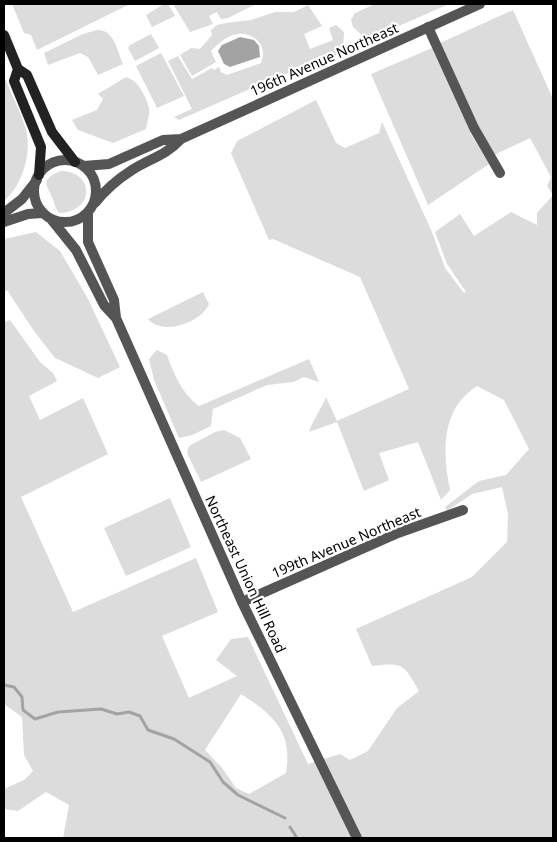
<svg xmlns="http://www.w3.org/2000/svg" width="557" height="842" font-family="'Noto Sans',sans-serif">
  <rect width="100%" height="100%" fill="#fff"/>
  <path fill="#dcdcdc" fill-rule="evenodd" d="M 12,4 L 130,4 L 37,50 L 31,35 L 24,33 Z
    M 164,4 L 168,4 L 175,16 L 152,27 L 146,15 Z
    M 173,4 L 256,4 L 228,18 L 221,19 L 217,12 L 209,16 L 213,24 L 190,32 Z
    M 375,4 L 449,4 L 367,40 L 353,27 L 351,20 L 355,13 Z
    M 308,5 L 322,26 L 304,34 L 310,49 L 333,40 L 329,28 L 336,25 L 344,32 L 343,52 L 266,82 L 179,120 L 174,117 L 192,109 L 168,61 L 178,56 L 192,79 L 212,68 L 214,70 L 219,67 L 221,72 L 227,75 L 261,63 C 268,46 255,32 237,34 C 226,36 219,43 211,51 L 216,62 L 192,76 L 180,55 L 191,48 L 200,49 L 212,35 L 211,30 L 217,25 L 226,23 L 251,20 L 275,12 L 294,12 Z
    M 513,10 L 553,99 L 553,195 L 547,186 L 551,177 L 530,138 L 494,155 L 476,123 L 440,43 Z
    M 97,30 C 114,29 117,50 123,64 L 98,75 L 88,57 L 80,53 L 48,65 L 44,53 L 83,34 Z
    M 151,34 L 159,48 L 135,61 L 128,48 L 130,45 Z
    M 432,48 L 472,136 L 489,164 L 428,205 L 371,74 Z
    M 161,53 L 184,96 L 157,108 L 136,66 Z
    M 4,76 C 11,93 19,109 25,126 C 33,150 23,185 4,201 Z
    M 126,77 C 138,80 146,96 149,108 C 150,114 147,123 146,129 L 113,143 L 78,130 L 72,120 L 97,110 L 103,99 L 98,94 Z
    M 316,100 L 336,143 L 345,148 L 379,133 L 382,122 L 432,232 L 445,268 L 464,293 L 466,292 L 447,264 L 435,232 L 460,214 L 474,236 L 511,212 L 537,225 L 537,213 L 553,195 L 553,838 L 63,838 L 69,805 L 46,792 L 18,811 L 4,809 L 4,789 L 24,780 L 33,771 L 24,755 L 22,717 L 4,704 L 4,322 L 10,320 L 40,362 L 53,373 L 57,381 L 29,396 L 40,420 L 83,398 L 108,454 L 21,497 L 73,612 L 196,558 L 218,612 L 162,636 L 189,698 L 237,676 L 216,660 L 231,639 L 248,637 L 308,764 L 340,754 L 350,760 L 368,751 L 397,708 L 419,691 C 404,664 403,662 372,666 L 356,629 L 472,577 L 507,542 L 508,514 L 502,487 L 472,494 L 447,511 L 445,507 L 479,481 L 506,475 L 529,449 L 504,400 L 477,386 C 441,409 442,452 450,490 L 441,500 L 418,442 L 379,453 L 389,480 L 364,491 L 337,422 L 309,432 C 313,419 321,410 326,397 L 337,421 L 409,389 L 360,277 L 273,239 L 269,240 L 231,153 L 237,141 ZM 241,694 C 273,715 293,731 286,773 L 249,794 L 236,788 L 222,768 L 205,750 Z
    M 60,171 C 93,170 97,210 60,213 C 55,209 55,205 53,199 C 45,183 41,180 60,171 Z
    M 36,232 L 60,251 L 87,297 L 120,367 L 98,378 L 55,358 L 34,331 L 7,290 L 4,292 L 4,239 Z
    M 203,292 L 209,304 C 201,323 162,336 148,319 Z
    M 157,350 L 167,355 C 174,374 182,394 199,406 L 309,359 L 319,382 L 304,377 L 293,382 L 267,385 L 213,409 L 211,426 L 192,435 L 179,438 L 154,380 L 149,359 Z
    M 224,430 L 240,438 L 251,459 L 201,482 L 187,453 L 189,446 L 215,432 Z
    M 170,498 L 191,547 L 126,576 L 104,528 Z"/>
  <path fill="#a3a3a3" d="M 240,37 L 254,40 L 259,46 L 260,57 L 230,67 L 224,64 L 218,51 L 222,45 Z"/>
  <g fill="none" stroke-linecap="round" stroke-linejoin="round">
    <path stroke="#a3a3a3" stroke-width="3" d="M 4,685 L 14,687 L 22,697 L 23,710 L 35,719 L 58,712 L 101,709 L 117,714 L 129,712 L 140,716 L 148,730 L 174,739 L 210,762 L 223,782 L 238,795 L 285,818
      M 290,827 L 297,838"/>
    <path stroke="#555" stroke-width="10" d="M 428,27 L 474,128 L 500,173
      M 4,213 L 22,199 L 37,180
      M 4,222 L 28,214 L 43,213
      M 242,602 L 398,533 L 463,510"/>
    <path stroke="#555" stroke-width="10" d="M34 191a31 31 0 1 1 62 0a31 31 0 1 1-62 0Z
      M 84,166 L 109,164 L 163,140 L 181,139 L 480,4
      M 95,203 C 105,190 118,179 132,170 C 151,158 165,156 181,139
      M 88,212 L 88,242 L 114,300 L 116,318 L 242,602 L 357,838
      M 51,219 L 76,250 L 104,305 L 116,318"/>
    <path stroke="#222" stroke-width="10" d="M 4,35 L 18,69 L 27,75 L 52,132 L 75,162
      M 18,69 L 14,81 L 41,147 L 39,175"/>
  </g>
  <g text-anchor="middle" dominant-baseline="central" stroke-width="4.5" stroke-linejoin="round" paint-order="stroke">
    <g font-size="14" fill="#000" stroke="#fff">
      <text transform="translate(324 59) rotate(-24)">196th Avenue Northeast</text>
      <text transform="translate(346 542) rotate(-23)">199th Avenue Northeast</text>
      <text transform="translate(246 574) rotate(65)">Northeast Union Hill Road</text>
    </g>
  </g>
  <rect width="557" height="842" fill="none" stroke="#000000" stroke-width="10"/>
</svg>
